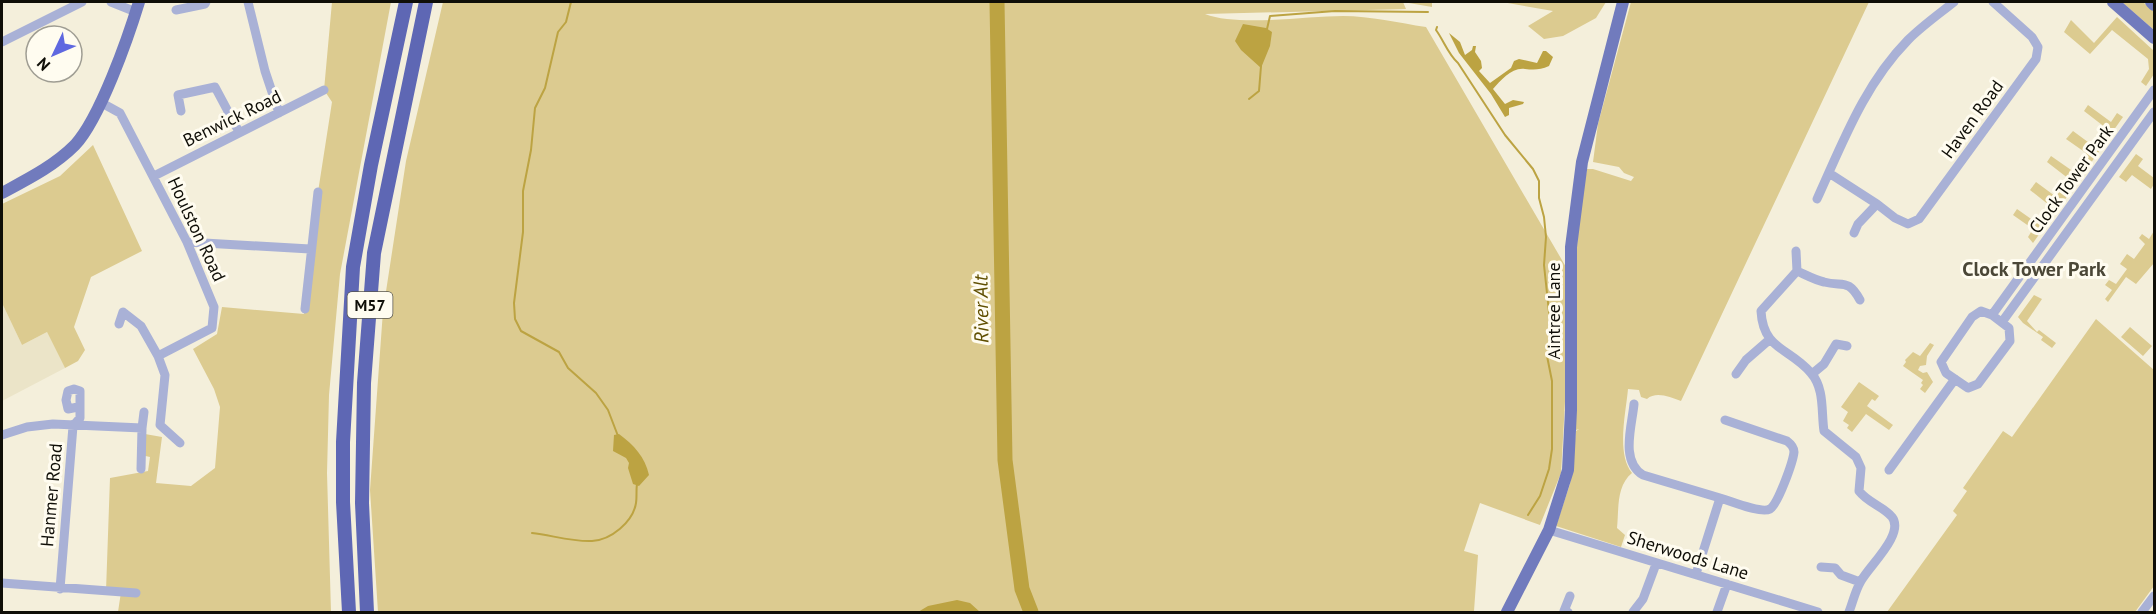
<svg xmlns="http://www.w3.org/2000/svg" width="2156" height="614" font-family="'PT Sans',sans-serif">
  <rect width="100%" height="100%" fill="#f4efdb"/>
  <path fill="#ebe4c8" d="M 2,303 L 22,345 L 47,332 L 65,368 L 2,401 Z"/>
  <path fill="#dccb90" d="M 332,2 L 391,2 L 340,274 L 329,395 L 327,473 L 331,612 L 118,612 L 121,592 L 106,591 L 110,478 L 148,471 L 150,457 L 141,455 L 145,434 L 162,437 L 156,483 L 191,486 L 215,468 L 220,407 L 214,389 L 193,349 L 217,334 L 222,307 L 304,314 L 318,192 L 332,102 L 324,90 Z
    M 443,2 L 1432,2 L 1432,7 L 1403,2 L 1406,9 L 1205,14 C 1239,27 1305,16 1343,16 C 1370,16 1399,23 1426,27 L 1566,267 L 1566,384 L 1561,473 L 1540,525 L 1480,503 L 1464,551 L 1478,555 L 1474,611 L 1481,612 L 378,612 L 370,490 L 383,311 L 406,161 Z
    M 1502,2 L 1606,2 L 1596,18 L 1563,36 L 1544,39 L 1528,26 L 1553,11 Z
    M 1631,2 L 1869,2 L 1681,401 C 1670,397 1656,391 1647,399 L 1641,397 L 1639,390 L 1628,389 C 1626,412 1616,454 1632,473 C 1616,486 1619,509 1617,528 L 1625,535 L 1621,547 L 1556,526 L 1570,484 L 1576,431 L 1579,429 L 1576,430 L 1573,317 L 1579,211 L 1587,169 L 1593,169 L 1631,181 L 1634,177 L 1624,173 L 1619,167 L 1593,162 L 1598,124 Z
    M 2122,2 L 2143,2 L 2154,12 L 2154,30 Z
    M 2117,17 L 2154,51 L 2154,74 L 2146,86 L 2141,82 L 2149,69 L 2148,59 L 2112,30 L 2090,54 L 2064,32 L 2071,20 L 2094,43 Z
    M 2088,105 L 2111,122 L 2117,113 L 2123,117 L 2106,141 L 2100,136 L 2106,128 L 2084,111 Z
    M 2073,131 L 2092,145 L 2098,138 L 2105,143 L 2088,167 L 2082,160 L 2086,153 L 2066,139 Z
    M 93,145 L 142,251 L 91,277 L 74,327 L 85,350 L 78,361 L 65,368 L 47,332 L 22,345 L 2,303 L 2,204 L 60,176 Z
    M 2136,154 L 2143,159 L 2138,166 L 2154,178 L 2154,184 L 2151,189 L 2132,175 L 2126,182 L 2119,177 Z
    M 2051,156 L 2074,172 L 2079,166 L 2083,165 L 2087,168 L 2070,192 L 2065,189 L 2065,185 L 2069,179 L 2047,162 Z
    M 2036,182 L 2055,196 L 2061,188 L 2069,194 L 2051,218 L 2044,212 L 2049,205 L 2030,190 Z
    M 2017,209 L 2037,223 L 2043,216 L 2050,219 L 2033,243 L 2028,237 L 2033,229 L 2013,215 Z
    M 2154,231 L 2154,263 L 2136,284 L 2126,277 L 2108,302 L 2105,299 L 2112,290 L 2105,285 L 2109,280 L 2116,284 L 2127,269 L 2120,264 L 2127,254 L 2134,259 L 2145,244 L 2139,238 L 2142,234 L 2149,239 Z
    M 2034,295 L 2042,299 L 2027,321 L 2037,332 L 2039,330 L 2056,343 L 2052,348 L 2041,340 L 2043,337 L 2023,323 L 2018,317 Z
    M 2096,319 L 2154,370 L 2154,586 L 2135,612 L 1887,612 L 1957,515 L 1953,511 L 1967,491 L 1963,488 L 2003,431 L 2012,437 Z
    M 2130,327 L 2152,346 L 2143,356 L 2121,337 Z
    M 1930,343 L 1934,345 L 1927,356 L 1926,365 L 1920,366 L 1918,370 L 1923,373 L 1927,372 L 1933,382 L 1925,393 L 1920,389 L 1923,385 L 1921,383 L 1923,380 L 1903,366 L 1906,362 L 1905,360 L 1913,352 L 1920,356 Z
    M 1859,382 L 1879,396 L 1875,401 L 1872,399 L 1867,406 L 1893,425 L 1889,430 L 1866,414 L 1852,432 L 1847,428 L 1849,425 L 1843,421 L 1848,412 L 1841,407 Z"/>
  <path fill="#bca342" d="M 1243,24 L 1266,28 L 1272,32 L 1270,46 L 1261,68 L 1241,50 L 1235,41 Z
    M 1449,33 L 1460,42 L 1465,55 L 1472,50 L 1473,46 L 1476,46 L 1475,52 L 1481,61 L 1482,68 L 1479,71 L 1490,83 L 1511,68 L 1514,61 L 1519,59 L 1537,63 L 1543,51 L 1546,51 L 1553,57 L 1549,66 C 1540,70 1534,70 1525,69 C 1512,67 1501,80 1493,89 L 1505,104 L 1513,100 L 1524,102 L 1523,104 L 1509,108 L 1509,115 L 1505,117 L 1491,94 L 1459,53 Z
    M 619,434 C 634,445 645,457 649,475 L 639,486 L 633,484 L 628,468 L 629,463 L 626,458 L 613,451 L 614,435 Z
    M 957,600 L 970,603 L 980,612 L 918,612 L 928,606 Z"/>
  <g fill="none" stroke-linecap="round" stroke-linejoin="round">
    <path stroke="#bca342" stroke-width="2" d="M 571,2 L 566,22 L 558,32 L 545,88 L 535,108 L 531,150 L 523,191 L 523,232 L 514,303 L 515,319 L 521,331 L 559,352 L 568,368 L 596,393 L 608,410 L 618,436
      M 1437,27 L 1436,30 C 1444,41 1448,54 1458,63 L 1505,135 L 1533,169 L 1539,181 L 1539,198 L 1544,217 L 1546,237 L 1544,265 L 1549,312 L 1555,330 L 1553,342 L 1547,356 L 1552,381 L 1552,449 L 1549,469 L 1540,496 L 1528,515
      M 1267,29 L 1270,16 L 1335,11 L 1428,12
      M 1249,99 L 1259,91 L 1261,66
      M 532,533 C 551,535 572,542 592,541 C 611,540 633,522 636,503 C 637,497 636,490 637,484"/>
    <path stroke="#bca342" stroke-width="15" d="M 997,2 L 1005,460 L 1022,589 L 1031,612"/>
    <path stroke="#a9b1d6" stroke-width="9" d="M 111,2 L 136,12
      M 248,2 L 265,71 L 279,113
      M 176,10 L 205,4 L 206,2
      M 2,42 L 82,2
      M 100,102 L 120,113 L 187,242 L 214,307 L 212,328 L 158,356
      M 181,111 L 178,95 L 215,87 L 239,132
      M 1829,173 L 1877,204 L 1895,218 L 1908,224 L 1919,219 L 2036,59 L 2038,47 L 2032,37 L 1993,2
      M 154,176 L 324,90
      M 1817,199 C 1843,142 1864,85 1908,40 C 1922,26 1939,14 1954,2
      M 1854,233 L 1858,224 L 1877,204
      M 187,242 L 310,249
      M 1796,251 L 1797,271 L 1761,311 C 1763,350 1790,348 1811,373 C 1825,389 1821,412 1824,431 L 1856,457 L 1861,468 L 1859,491 C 1868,503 1883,506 1892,517 C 1905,534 1869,566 1861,581 C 1855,591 1853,602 1849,612
      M 1797,271 C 1806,275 1815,280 1824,282 C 1843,287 1848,278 1860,300
      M 305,309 L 318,192
      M 1981,311 L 1992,315 L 2009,328 L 2010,341 L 1978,384 L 1968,388 L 1946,373 L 1941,362 L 1972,317 Z
      M 1992,315 L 2154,90
      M 2002,322 L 2154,112
      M 119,324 L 123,312 L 141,326 L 158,356 L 165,375 L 160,425 L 180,443
      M 1736,374 L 1746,360 L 1769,340
      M 1812,374 L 1824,364 L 1836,344 L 1847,346
      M 1634,404 C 1632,426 1620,461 1643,475 L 1720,498
      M 142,428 L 144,412
      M 2,435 L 27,427 L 53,424 L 142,428 L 141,469
      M 1889,470 L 1955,379
      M 1549,530 L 1818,612
      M 1821,567 L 1835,568 L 1841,575 L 1860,582
      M 1696,574 L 1720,498 C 1731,501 1761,514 1770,509 C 1778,504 1793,462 1794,452 C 1794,447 1791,444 1787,441 L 1725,420
      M 2,583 L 136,593
      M 60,589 L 73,426 L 80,418 L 80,391 L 74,389 L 68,391 L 66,400 L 68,409 L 78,407
      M 1568,612 L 1564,611 L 1570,596
      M 1633,612 L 1643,599 L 1656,564
      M 1717,612 L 1727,584
      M 2142,612 L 2154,596"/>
    <path stroke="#717bbd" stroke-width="12" d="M 2113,2 L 2154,38
      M 2151,2 L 2154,5
      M 2,193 C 28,179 54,166 75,145 C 100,118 128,38 139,2
      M 1507,612 L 1549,530 L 1568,470 L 1571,410 L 1571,247 L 1582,162 L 1623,2"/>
    <path stroke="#5e67b4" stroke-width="14" d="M 349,612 L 343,502 L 343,442 L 353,267 L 371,165 L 406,2
      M 367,612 L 362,503 L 364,383 L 374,253 L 426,2"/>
  </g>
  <g text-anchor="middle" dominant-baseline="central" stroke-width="6" stroke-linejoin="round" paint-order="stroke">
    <rect fill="#fffcf0" stroke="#57554d" stroke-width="1.5" x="347.5" y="292" width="45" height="26" rx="4.5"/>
    <g font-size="16" font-weight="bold" fill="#0f0e07">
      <text x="370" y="305">M57</text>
    </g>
    <g font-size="18" fill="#0f0e07" stroke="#fffcf0">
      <text transform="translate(232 118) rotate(-26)">Benwick Road</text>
      <text transform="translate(1972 119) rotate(-54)">Haven Road</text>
      <text transform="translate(2071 179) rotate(-54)">Clock Tower Park</text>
      <text transform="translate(197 229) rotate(65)">Houlston Road</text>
      <text transform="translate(1553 311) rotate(-90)">Aintree Lane</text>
      <text transform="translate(51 495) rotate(-85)">Hanmer Road</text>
      <text transform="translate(1688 555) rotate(17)">Sherwoods Lane</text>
    </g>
    <g font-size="20" font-weight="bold" fill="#4b4737" stroke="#fffcf0">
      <text x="2034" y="269">Clock Tower Park</text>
    </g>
    <g font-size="20" font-style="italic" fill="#604f00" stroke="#fffcf0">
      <text transform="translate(981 309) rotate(-91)">River Alt</text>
    </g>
  </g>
  <rect width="2156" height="614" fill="none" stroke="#0f0e07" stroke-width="6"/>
  <g transform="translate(54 54) rotate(226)"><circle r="28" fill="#fffcf0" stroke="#9f9d93" stroke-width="1.5"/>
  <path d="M0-4.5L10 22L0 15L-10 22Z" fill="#5f68e0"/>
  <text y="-9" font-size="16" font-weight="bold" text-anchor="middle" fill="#0f0e07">N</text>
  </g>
</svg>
